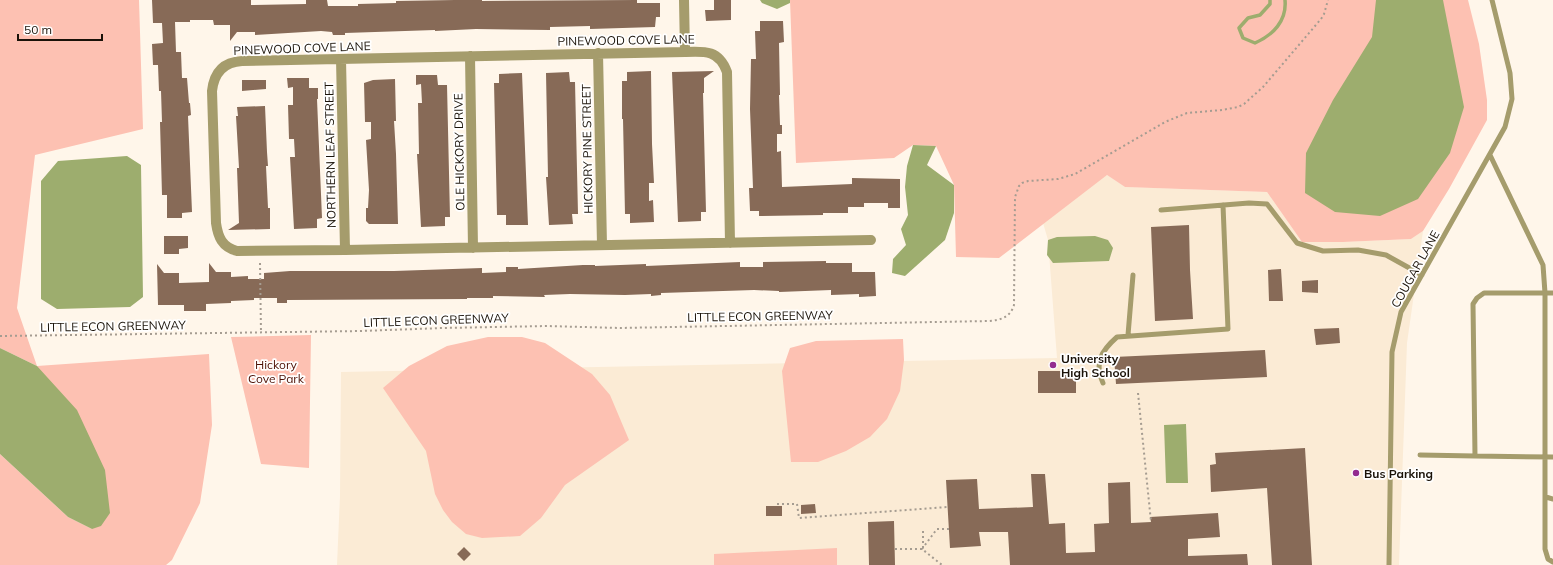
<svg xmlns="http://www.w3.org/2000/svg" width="1553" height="565" font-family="Mulish,sans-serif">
  <rect width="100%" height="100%" fill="#fff6ea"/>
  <path fill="#fbebd5" d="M 1107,175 L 1125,187 L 1267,192 L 1302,242 L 1343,242 L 1411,239 L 1423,231 L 1407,343 L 1399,565 L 337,565 L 340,496 L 341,372 L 1057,358 L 1048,240 L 1036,199 Z"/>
  <path fill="#fdc1b2" d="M 0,0 L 139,0 L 143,129 L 35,155 L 17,308 L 37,366 L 209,354 L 212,425 L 200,503 L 172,560 L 166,565 L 0,565 L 0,454 L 68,517 L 92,529 L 37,366 L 0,348 Z
    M 790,0 L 1468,0 L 1479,44 L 1487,100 L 1487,120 L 1449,189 L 1423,231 L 1411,239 L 1343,242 L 1302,242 L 1267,192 L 1125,187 L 1107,175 L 999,258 L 956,257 L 954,185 L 936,146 L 913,145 L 894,158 L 796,163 Z
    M 311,335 L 309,468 L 261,464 L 231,337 Z
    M 488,337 L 522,337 L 545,343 L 592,374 L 610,395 L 629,440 L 565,485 L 541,518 L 520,536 L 482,538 L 466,534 L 452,522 L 443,510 L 435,494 L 426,451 L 383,388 L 409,366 L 447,346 Z
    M 903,339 L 904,360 L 900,391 L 887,419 L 870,437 L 846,451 L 818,462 L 791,462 L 782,371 L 790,348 L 816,341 Z
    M 837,548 L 837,565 L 714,565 L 714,554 Z"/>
  <path fill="#9dad6e" d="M 760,0 L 790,0 L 790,3 L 777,9 L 762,3 Z
    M 1376,0 L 1443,0 L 1464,107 L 1450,153 L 1418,199 L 1380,216 L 1335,212 L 1305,193 L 1306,153 L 1333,100 L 1372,37 Z
    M 913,145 L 936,146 L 927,165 L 954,185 L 954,213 L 945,240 L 905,276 L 892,273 L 893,259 L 906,245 L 901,229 L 908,215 L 905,187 L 907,166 Z
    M 127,156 L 141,165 L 143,297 L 130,307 L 57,309 L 41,299 L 41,181 L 58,161 Z
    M 1095,236 L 1108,240 L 1113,248 L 1109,261 L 1053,263 L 1047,255 L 1048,240 L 1057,237 Z
    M 0,348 L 37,366 L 77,410 L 105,470 L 110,513 L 101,526 L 92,529 L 68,517 L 0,454 Z
    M 1186,424 L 1188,483 L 1166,483 L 1164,425 Z"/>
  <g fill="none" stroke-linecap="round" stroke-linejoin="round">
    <path stroke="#9dad6e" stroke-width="3.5" d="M 1270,0 L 1270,4 L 1260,15 L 1248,18 L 1239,28 L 1243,38 L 1255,43 C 1273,35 1287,21 1285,0"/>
  </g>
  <path fill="#876a57" d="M 152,0 L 251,0 L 251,5 L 306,4 L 306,0 L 327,0 L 328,6 L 358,6 L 358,4 L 396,3 L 396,1 L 455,0 L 482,0 L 482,1 L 637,0 L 637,3 L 660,3 L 660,17 L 656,17 L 655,27 L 590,29 L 590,26 L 550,27 L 550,30 L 476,29 L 435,31 L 435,30 L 345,33 L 345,35 L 333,35 L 332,32 L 321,31 L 255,35 L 255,32 L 237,32 L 230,41 L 230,25 L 214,25 L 213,20 L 190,20 L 190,22 L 175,22 L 176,52 L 181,52 L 182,78 L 187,78 L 189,103 L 190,103 L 191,115 L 188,116 L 192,212 L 182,213 L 182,218 L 167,218 L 167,195 L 162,195 L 160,122 L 162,122 L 161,91 L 159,91 L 158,65 L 153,65 L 152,44 L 163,43 L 162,23 L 153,23 Z
    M 714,0 L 731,0 L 731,20 L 706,21 L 705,10 L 714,10 Z
    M 760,21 L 783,21 L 784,42 L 779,43 L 780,95 L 779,95 L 780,125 L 782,125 L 782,134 L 777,134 L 777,152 L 781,151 L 782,187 L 852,184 L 852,178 L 900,179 L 900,208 L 888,208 L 888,203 L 864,203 L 864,207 L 848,207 L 848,213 L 823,213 L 823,215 L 759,216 L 759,211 L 750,211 L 749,188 L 753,188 L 750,109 L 751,59 L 756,59 L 755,31 L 760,31 Z
    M 651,71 L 652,144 L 654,183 L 649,183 L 649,201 L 653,200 L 654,222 L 630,223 L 630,214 L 625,214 L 623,119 L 622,119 L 622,81 L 627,81 L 627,72 Z
    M 714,71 L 704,78 L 704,93 L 703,93 L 706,212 L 701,212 L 701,221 L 678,222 L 672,72 Z
    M 569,72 L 570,82 L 575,82 L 578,214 L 572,214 L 573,224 L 549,225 L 546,177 L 548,177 L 546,73 Z
    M 522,73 L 528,225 L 506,225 L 506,215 L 497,215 L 494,83 L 499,83 L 499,74 Z
    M 416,75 L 437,75 L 438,85 L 447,85 L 450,217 L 445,217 L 445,226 L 421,227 L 417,154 L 419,154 L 418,103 L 422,103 L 421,84 L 416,85 Z
    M 287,78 L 309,78 L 309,88 L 318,88 L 318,99 L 317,99 L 322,218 L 317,219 L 317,228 L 294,229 L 290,157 L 295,157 L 294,139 L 289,139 L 288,105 L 293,105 L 293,87 L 288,88 Z
    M 395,79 L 396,121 L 394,121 L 396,154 L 398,224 L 369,224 L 366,221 L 366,208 L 368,208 L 369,190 L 366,140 L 371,139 L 371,122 L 365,122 L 364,83 L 373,80 Z
    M 242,80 L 266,80 L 266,89 L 242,91 Z
    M 265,106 L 267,152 L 268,166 L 266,166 L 268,208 L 270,208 L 270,229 L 228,230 L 239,223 L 237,168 L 239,168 L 236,116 L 238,116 L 237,107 Z
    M 1189,225 L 1190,270 L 1193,319 L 1155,321 L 1151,227 Z
    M 164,236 L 188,236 L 188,248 L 179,249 L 179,254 L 164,254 Z
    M 826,261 L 826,263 L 852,263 L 852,272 L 875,272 L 876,296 L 859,297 L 859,294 L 831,295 L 831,290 L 779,292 L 779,291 L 754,290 L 661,293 L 661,295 L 651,296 L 651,294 L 625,295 L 570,294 L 544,295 L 545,297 L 493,296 L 493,298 L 467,298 L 467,299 L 287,300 L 287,303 L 277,303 L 277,298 L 254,298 L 254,300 L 231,301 L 231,303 L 206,304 L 206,311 L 184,311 L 184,305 L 158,305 L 157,264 L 164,273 L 179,273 L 179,283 L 209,282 L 209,263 L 216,272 L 231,272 L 231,277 L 248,276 L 248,279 L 264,279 L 264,273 L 290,271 L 394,271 L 482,268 L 482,273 L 506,272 L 506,267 L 518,267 L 518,269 L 583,265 L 595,265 L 595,266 L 646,264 L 646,266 L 740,262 L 740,267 L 763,267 L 763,262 Z
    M 1281,269 L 1283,301 L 1269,301 L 1268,270 Z
    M 1318,280 L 1318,293 L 1302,292 L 1302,281 Z
    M 1339,328 L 1340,343 L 1316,345 L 1314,329 Z
    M 1265,350 L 1267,377 L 1116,384 L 1114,357 Z
    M 1038,371 L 1076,371 L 1076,393 L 1038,393 Z
    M 1305,448 L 1312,565 L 1272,565 L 1267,488 L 1211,492 L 1210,465 L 1216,464 L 1215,453 Z
    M 1031,474 L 1045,474 L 1049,524 L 1065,523 L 1066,553 L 1095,552 L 1094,524 L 1109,523 L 1108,483 L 1130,482 L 1131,523 L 1151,522 L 1150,517 L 1218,513 L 1220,537 L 1188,539 L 1188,556 L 1247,554 L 1248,565 L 1010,565 L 1008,532 L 979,532 L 981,546 L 950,548 L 946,480 L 977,479 L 979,509 L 1033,507 Z
    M 815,504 L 816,513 L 801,514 L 801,505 Z
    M 766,506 L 782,506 L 782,516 L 766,516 Z
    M 894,521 L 895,565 L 869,565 L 868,522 Z
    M 464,547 L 471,554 L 464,561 L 457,554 Z"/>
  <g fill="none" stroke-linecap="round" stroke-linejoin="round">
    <path stroke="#a59c91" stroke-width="2" stroke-dasharray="2 3" stroke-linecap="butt" d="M 260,263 L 261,333
      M 0,336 L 361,331 L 443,328 L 547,326 L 620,328 L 989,321 C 1000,320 1010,318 1014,305 L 1015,197 L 1019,186 L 1022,183 L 1028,181 L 1058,179 L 1075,174 L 1165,122 L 1187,113 L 1222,110 L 1238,107 L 1244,104 L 1263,87 L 1321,19 L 1324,14 L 1328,0
      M 1138,393 L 1151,522
      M 777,504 L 797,504 L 799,518 L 947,507
      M 923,548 L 923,531
      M 895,549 L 922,549 L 942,565
      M 922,549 L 937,529 L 949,529"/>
    <path stroke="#a59c6c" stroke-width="5" d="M 1490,155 L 1543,265 L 1545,293 L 1545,549 L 1548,559 L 1553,562
      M 1161,210 L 1249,203 L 1267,204 L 1297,243 L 1323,251 L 1358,250 L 1386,255 L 1422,275
      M 1128,335 L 1133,275
      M 1103,383 C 1094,363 1101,351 1117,337 L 1228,329 L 1223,205
      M 1420,455 L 1475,456 L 1473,304 L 1477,298 L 1484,293 L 1553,293
      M 1475,456 L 1553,457
      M 1546,497 L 1553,499
      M 1389,565 L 1392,352 L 1401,312 L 1505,127 L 1512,99 L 1510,73 L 1492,0"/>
    <path stroke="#a59c6c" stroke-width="10" d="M 684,0 L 685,52
      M 598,53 L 602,245
      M 470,56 L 473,248
      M 341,59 L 345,250
      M 730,243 L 727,72 C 719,50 705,51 685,52 L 242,61 C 223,62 214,73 212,91 L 216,223 C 218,237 222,247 237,251 L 345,250 L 871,240"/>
  </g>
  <g fill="#932b90" stroke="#fff" stroke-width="1.5">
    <circle cx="1053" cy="365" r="4"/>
    <circle cx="1356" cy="473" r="4"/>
  </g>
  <g text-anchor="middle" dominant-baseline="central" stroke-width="3.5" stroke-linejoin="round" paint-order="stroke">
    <g font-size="12" fill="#1a1208" stroke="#fff">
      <text transform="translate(626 40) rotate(-1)">PINEWOOD COVE LANE</text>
      <text transform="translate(302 48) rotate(-2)">PINEWOOD COVE LANE</text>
      <text transform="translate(587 149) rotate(-91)">HICKORY PINE STREET</text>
      <text transform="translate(459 152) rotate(-91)">OLE HICKORY DRIVE</text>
      <text transform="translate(330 155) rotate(-91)">NORTHERN LEAF STREET</text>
      <text transform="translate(1415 269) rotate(-61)">COUGAR LANE</text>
      <text transform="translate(760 316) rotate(-1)">LITTLE ECON GREENWAY</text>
      <text transform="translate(436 320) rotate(-2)">LITTLE ECON GREENWAY</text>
      <text transform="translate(113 326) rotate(-1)">LITTLE ECON GREENWAY</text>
    </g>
    <g font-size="12" font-weight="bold" fill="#1a1208" stroke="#fff" text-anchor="start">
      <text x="1061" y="358">University<tspan x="1061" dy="14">High School</tspan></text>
      <text x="1364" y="473">Bus Parking</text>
    </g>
    <g font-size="12" fill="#4d1004" stroke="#fff">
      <text x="276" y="364">Hickory<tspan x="276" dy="14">Cove Park</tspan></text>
    </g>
  </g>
  <path d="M18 34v6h84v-6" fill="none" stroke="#1a1208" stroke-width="2"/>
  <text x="24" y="34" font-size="12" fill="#1a1208" stroke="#ffffff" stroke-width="3" paint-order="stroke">50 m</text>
</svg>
